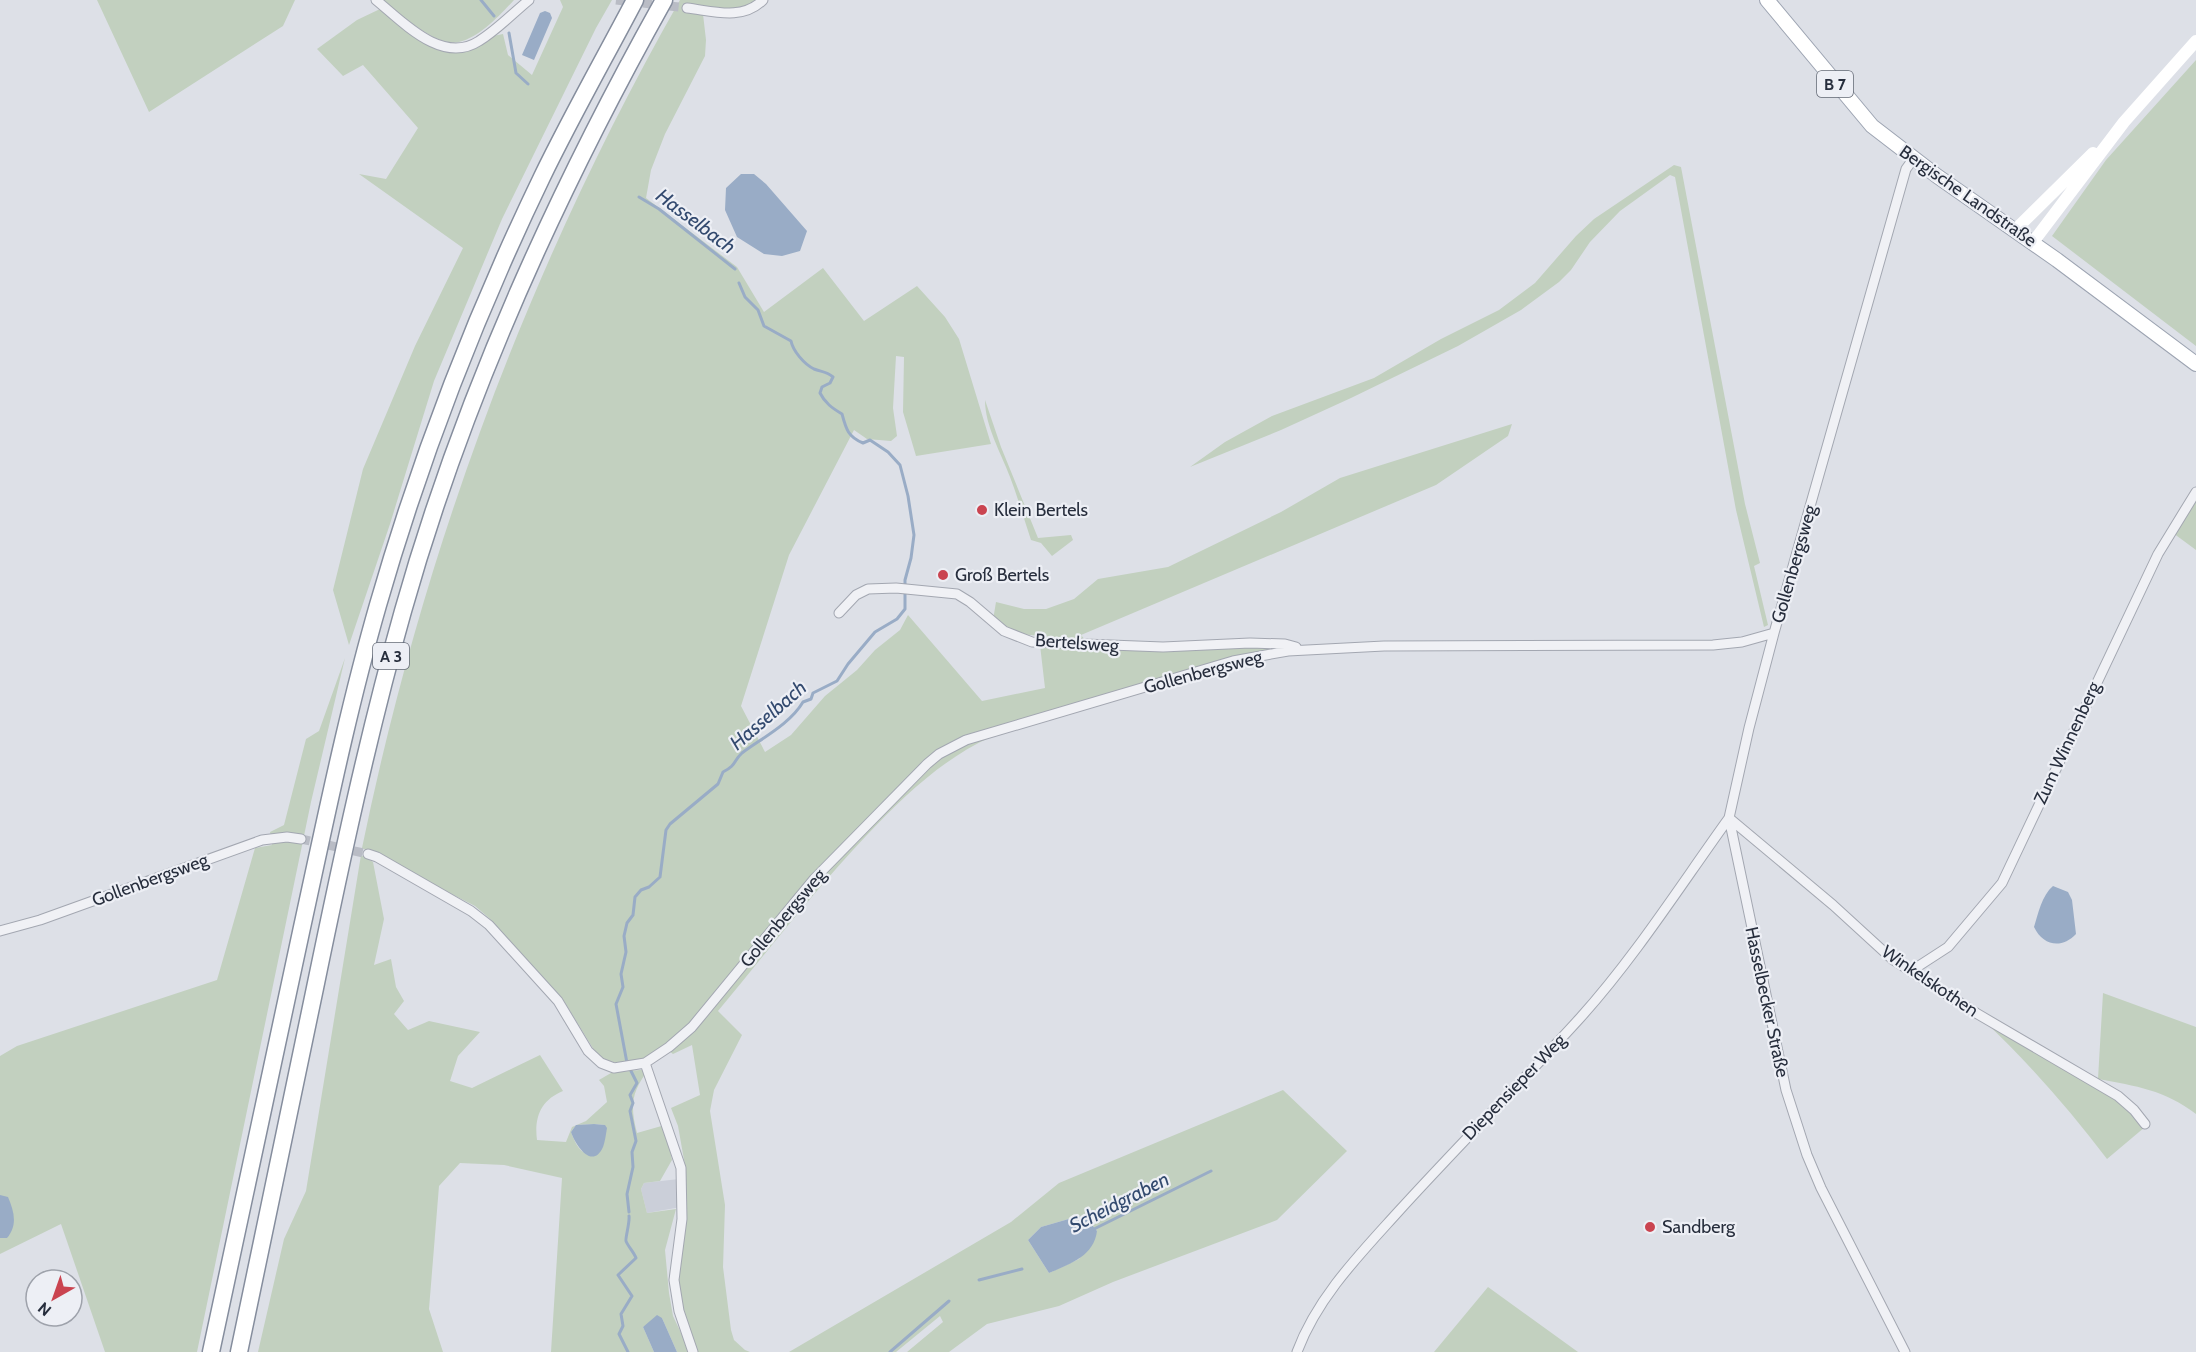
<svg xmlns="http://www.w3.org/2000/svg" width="2196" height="1352" font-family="Cabin,sans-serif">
  <rect width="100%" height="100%" fill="#dde0e7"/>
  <path fill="#cbcfd9" d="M 679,1179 L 681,1207 L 647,1213 L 641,1189 L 644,1183 Z"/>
  <path fill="#c2d0bf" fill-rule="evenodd" d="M 97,0 L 295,0 L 283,26 L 149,112 Z
    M 383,0 L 514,0 C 500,15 480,37 459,42 C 437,48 399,13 383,0 Z
    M 560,0 L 612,0 L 596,28 L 502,219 L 434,381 L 390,524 L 349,645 L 333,590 L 363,469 L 415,346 L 463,248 L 359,174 L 386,179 L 418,128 L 363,65 L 343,76 L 317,49 L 357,20 L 380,9 L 437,50 L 465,52 L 493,36 L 503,34 L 508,55 L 532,75 L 563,7 Z
    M 680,0 L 756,0 L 748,6 L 737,9 L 688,6 L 688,13 L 703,14 L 706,40 L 705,56 L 665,134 L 651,170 L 646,198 L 737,267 L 764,312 L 823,268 L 864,321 L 917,286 L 945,317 L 959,339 L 991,444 L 916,456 L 903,412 L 904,357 L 896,356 L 893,408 L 897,436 L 891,441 L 867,439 L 854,430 L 789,555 L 741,706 L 765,752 L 791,735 L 825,696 L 857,670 L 875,650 L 900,630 L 908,615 L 982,701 L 1045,688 L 1040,645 C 1089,650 1136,652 1185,651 C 1217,650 1250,644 1283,648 L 948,747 L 815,872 L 687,1029 L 647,1059 L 617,1063 L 603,1059 L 594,1050 L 562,998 L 489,918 L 475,906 L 362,848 C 423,551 530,263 680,0 Z
    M 2196,60 L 2196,346 L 2052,236 L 2106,160 Z
    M 1674,165 L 1681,167 L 1745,504 L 1760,563 L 1754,566 L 1768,625 L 1764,627 L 1736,510 L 1675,177 L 1670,175 L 1620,211 L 1590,242 L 1571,270 L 1559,282 L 1521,310 L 1458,346 L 1351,398 L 1281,430 L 1190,467 L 1225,442 L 1272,416 L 1374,378 L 1441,339 L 1499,310 L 1535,283 L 1576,236 L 1594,219 Z
    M 985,400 L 1001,447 L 1038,538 L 1071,535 L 1073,540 L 1052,556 L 1041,543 L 1031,540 C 1024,519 1018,498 1010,477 C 1001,453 985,426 985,400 Z
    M 1512,424 L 1508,436 L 1436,485 L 1081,635 L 1086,641 L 1021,634 L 993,620 L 996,602 L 1024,609 L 1046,609 L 1074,599 L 1098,579 L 1168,567 L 1281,512 L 1340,478 Z
    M 2196,501 L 2196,550 L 2173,533 Z
    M 345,658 L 311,802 L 197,1352 L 105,1352 L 61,1224 L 0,1254 L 0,1056 L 17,1046 L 217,980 L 255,848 L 272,845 L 270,832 L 284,825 L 306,739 L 319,731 Z
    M 991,737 C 942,759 903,797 866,836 C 814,891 767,952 718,1011 L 742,1035 L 714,1090 L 710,1111 L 725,1205 L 723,1267 L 731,1330 L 734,1340 L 745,1350 L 750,1352 L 698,1352 L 685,1316 L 678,1281 L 686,1171 L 678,1126 L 671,1108 L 700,1095 L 692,1045 L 673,1054 L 669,1051 L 814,881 L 932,764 L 969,741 Z
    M 361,855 L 373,862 L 384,919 L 374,965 L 391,959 L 396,987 L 404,1001 L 394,1014 L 408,1030 L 429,1021 L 480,1032 L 458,1056 L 450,1081 L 472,1088 L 540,1055 L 563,1091 C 541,1100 534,1117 537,1140 L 566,1142 L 572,1127 L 586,1121 L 607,1102 L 604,1086 L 599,1080 L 611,1073 L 649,1069 C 631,1092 630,1106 637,1133 L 665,1125 L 672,1160 L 660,1181 L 644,1183 L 641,1189 L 647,1213 L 676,1209 L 665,1250 L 669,1293 L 673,1316 L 690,1352 L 677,1352 L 662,1318 L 643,1327 L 654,1352 L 551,1352 L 562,1178 L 504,1165 L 460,1163 L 439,1186 L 429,1309 L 443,1352 L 258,1352 L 284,1239 L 306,1191 ZM 594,1124 L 605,1125 L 593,1156 C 580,1154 575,1143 571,1132 L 576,1125 Z
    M 2103,993 L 2196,1027 L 2196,1114 C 2165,1090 2136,1086 2098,1079 Z
    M 1983,1020 L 2117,1097 L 2145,1127 L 2107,1159 C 2069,1109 2029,1063 1983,1020 Z
    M 1283,1090 L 1347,1151 L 1277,1220 L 1113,1282 L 1059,1306 L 987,1324 L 949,1352 L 907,1352 L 943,1322 L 940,1316 L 896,1352 L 789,1352 L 1011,1222 L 1059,1183 ZM 1079,1216 L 1087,1219 L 1097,1231 L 1079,1259 L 1049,1273 L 1028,1240 L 1041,1227 Z
    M 1488,1287 L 1578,1352 L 1434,1352 Z"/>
  <path fill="#99acc6" d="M 545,11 L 550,13 L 552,18 L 534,60 L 522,55 L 540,13 Z
    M 741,174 L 754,174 L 766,184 L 807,231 L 800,251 L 782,256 L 764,254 L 737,237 L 725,210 L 726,188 Z
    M 2053,886 L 2068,892 L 2072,900 L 2076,934 C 2062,949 2043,946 2034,927 C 2038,914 2042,895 2053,886 Z
    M 594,1124 L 605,1125 L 607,1128 C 606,1134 605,1142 603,1147 C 592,1171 575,1144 571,1132 L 576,1125 Z
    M 0,1195 L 8,1197 C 14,1211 18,1225 7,1238 L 0,1238 Z
    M 1079,1216 L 1087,1219 L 1097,1231 C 1094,1256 1070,1264 1049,1273 L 1028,1240 L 1041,1227 Z
    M 657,1315 L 662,1318 L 677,1352 L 654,1352 L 643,1327 Z"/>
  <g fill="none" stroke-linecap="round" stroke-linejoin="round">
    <path stroke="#99acc6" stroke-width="3" d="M 481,0 L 494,16
      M 509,33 L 516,73 L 528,84
      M 639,197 L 659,209 L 735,269
      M 627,1063 L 616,1004 L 623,987 L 621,974 L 626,952 L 624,936 L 627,923 L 633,915 L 635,897 L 641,890 L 649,887 L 660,877 L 666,830 L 670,824 L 718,784 L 723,772 C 737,765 733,761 742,753 C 762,738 790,724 803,702 L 811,699 L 813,693 L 837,681 L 848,664 L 875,632 L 897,619 L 905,609 L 905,580 L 911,558 L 914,535 L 908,496 L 900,465 L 888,452 L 870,440 L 863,443 C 848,437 846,429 842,414 C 832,408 825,403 820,393 L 822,387 L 830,383 L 833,377 C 826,371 821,372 814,369 C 804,364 793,351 791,341 L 764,326 L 758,310 L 745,297 L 739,283
      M 629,1212 L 627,1194 L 633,1167 L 632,1152 L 636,1141 L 630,1111 L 633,1103 L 630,1095 L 637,1083 L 630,1069
      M 1092,1230 L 1211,1171
      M 979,1280 L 1022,1269
      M 628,1352 L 619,1334 L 623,1326 L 621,1314 L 632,1296 L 618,1275 L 636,1258 C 634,1252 627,1245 626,1241 C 625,1239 630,1222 629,1216
      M 890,1352 L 949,1301"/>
    <path stroke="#b9bcc5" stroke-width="9" stroke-dasharray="9 4.5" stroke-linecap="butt" d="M 616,0 L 687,8
      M 301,839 L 368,854"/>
    <defs>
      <path id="street" d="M 376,0 C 403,22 442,65 479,41 C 497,30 513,13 529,0
        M 687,8 C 713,11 742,21 763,0
        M 839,613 L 856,595 L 868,589 L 896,588 L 957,594 L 970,602 L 1004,631 L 1032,642 L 1163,647 L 1250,643 L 1285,644 L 1296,647
        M 1774,633 L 1749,728 L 1729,818 L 1786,1090 L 1807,1155 L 1821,1188 L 1905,1352
        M 1729,818 L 1833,905 L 1892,959 L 1976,1013 L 2118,1096 L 2134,1110 L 2145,1124
        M 368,854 L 377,857 L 471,911 L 489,925 L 558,1001 L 588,1051 L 601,1063 L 614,1068 L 645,1063 L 669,1047 L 692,1027 L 814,879 L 927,764 L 939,754 L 966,740 L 1233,661 L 1288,651 L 1384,646 L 1713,645 L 1742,642 L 1774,633 L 1906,169 L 1914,158
        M 0,931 L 40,920 L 262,840 L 287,837 L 301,839
        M 1911,971 L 1948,947 L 2002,883 L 2158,554 L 2196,492
        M 645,1063 L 681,1168 L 682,1219 L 674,1280 L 679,1311 L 693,1352
        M 1297,1352 C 1317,1298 1359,1255 1397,1213 C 1457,1147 1520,1084 1580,1018 C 1635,957 1680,886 1729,818"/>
      <path id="primary" d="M 1767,0 L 1872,126 L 1937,176 L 2057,260 L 2196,364"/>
      <path id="highway" d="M 211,1352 C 241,1212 271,1072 301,932 C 325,822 347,713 378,605 C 420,459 476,314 542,177 C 571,117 604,59 635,0
        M 239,1352 C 264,1231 290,1109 315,988 C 341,862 368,735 403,611 C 463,398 556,193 664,0"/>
    </defs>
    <use href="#street" stroke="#a3a7b1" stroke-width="11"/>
    <use href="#primary" stroke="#9da4b2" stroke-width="16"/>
    <use href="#highway" stroke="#858d9d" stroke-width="19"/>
    <use href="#street" stroke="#f0f1f5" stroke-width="9"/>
    <path stroke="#fff" stroke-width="12" d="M 2015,230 L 2093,153
      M 2033,242 L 2124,122 L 2196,41"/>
    <use href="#primary" stroke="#fff" stroke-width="14"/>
    <use href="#highway" stroke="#fff" stroke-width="16"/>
  </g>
  <g fill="#ca4450" stroke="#edeff5" stroke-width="2">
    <circle cx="982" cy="510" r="6"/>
    <circle cx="943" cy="575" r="6"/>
    <circle cx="1650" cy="1227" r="6"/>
  </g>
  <g text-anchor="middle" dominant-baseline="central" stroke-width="4.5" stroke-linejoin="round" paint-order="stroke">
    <g fill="#edeff5" stroke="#626874" stroke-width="1.5">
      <rect x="1817" y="71" width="36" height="26" rx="4.5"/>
      <rect x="373" y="643" width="36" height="26" rx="4.5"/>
    </g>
    <g font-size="16" font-weight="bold" fill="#272e3d">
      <text x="1835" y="84">B 7</text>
      <text x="391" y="656">A 3</text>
    </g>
    <g font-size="18" fill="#272e3d" stroke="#edeff5">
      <text transform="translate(1968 196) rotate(35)">Bergische Landstraße</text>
      <text transform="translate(1794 564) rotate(-74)">Gollenbergsweg</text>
      <text transform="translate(1077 643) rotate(4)">Bertelsweg</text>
      <text transform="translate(1203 672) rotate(-15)">Gollenbergsweg</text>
      <text transform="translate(2067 743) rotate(-65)">Zum Winnenberg</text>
      <text transform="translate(150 880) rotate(-20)">Gollenbergsweg</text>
      <text transform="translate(783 918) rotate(-50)">Gollenbergsweg</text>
      <text transform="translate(1930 981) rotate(34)">Winkelskothen</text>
      <text transform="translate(1767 1002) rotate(78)">Hasselbecker Straße</text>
      <text transform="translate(1514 1087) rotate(-46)">Diepensieper Weg</text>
    </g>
    <g font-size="18" fill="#272e3d" stroke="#edeff5" text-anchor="start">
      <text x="994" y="510">Klein Bertels</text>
      <text x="955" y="575">Groß Bertels</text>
      <text x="1662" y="1227">Sandberg</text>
    </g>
    <g font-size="20" font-style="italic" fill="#334a6f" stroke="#edeff5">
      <text transform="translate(696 221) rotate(37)">Hasselbach</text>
      <text transform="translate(768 715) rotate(-41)">Hasselbach</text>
      <text transform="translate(1119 1202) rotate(-27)">Scheidgraben</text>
    </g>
  </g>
  <g transform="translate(54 1298) rotate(220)"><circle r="28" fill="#edeff5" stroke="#9ea2ab" stroke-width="1.5"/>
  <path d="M0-4.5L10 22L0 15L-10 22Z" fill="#ca4450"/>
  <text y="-9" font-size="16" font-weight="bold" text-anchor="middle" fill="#272e3d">N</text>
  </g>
</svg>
